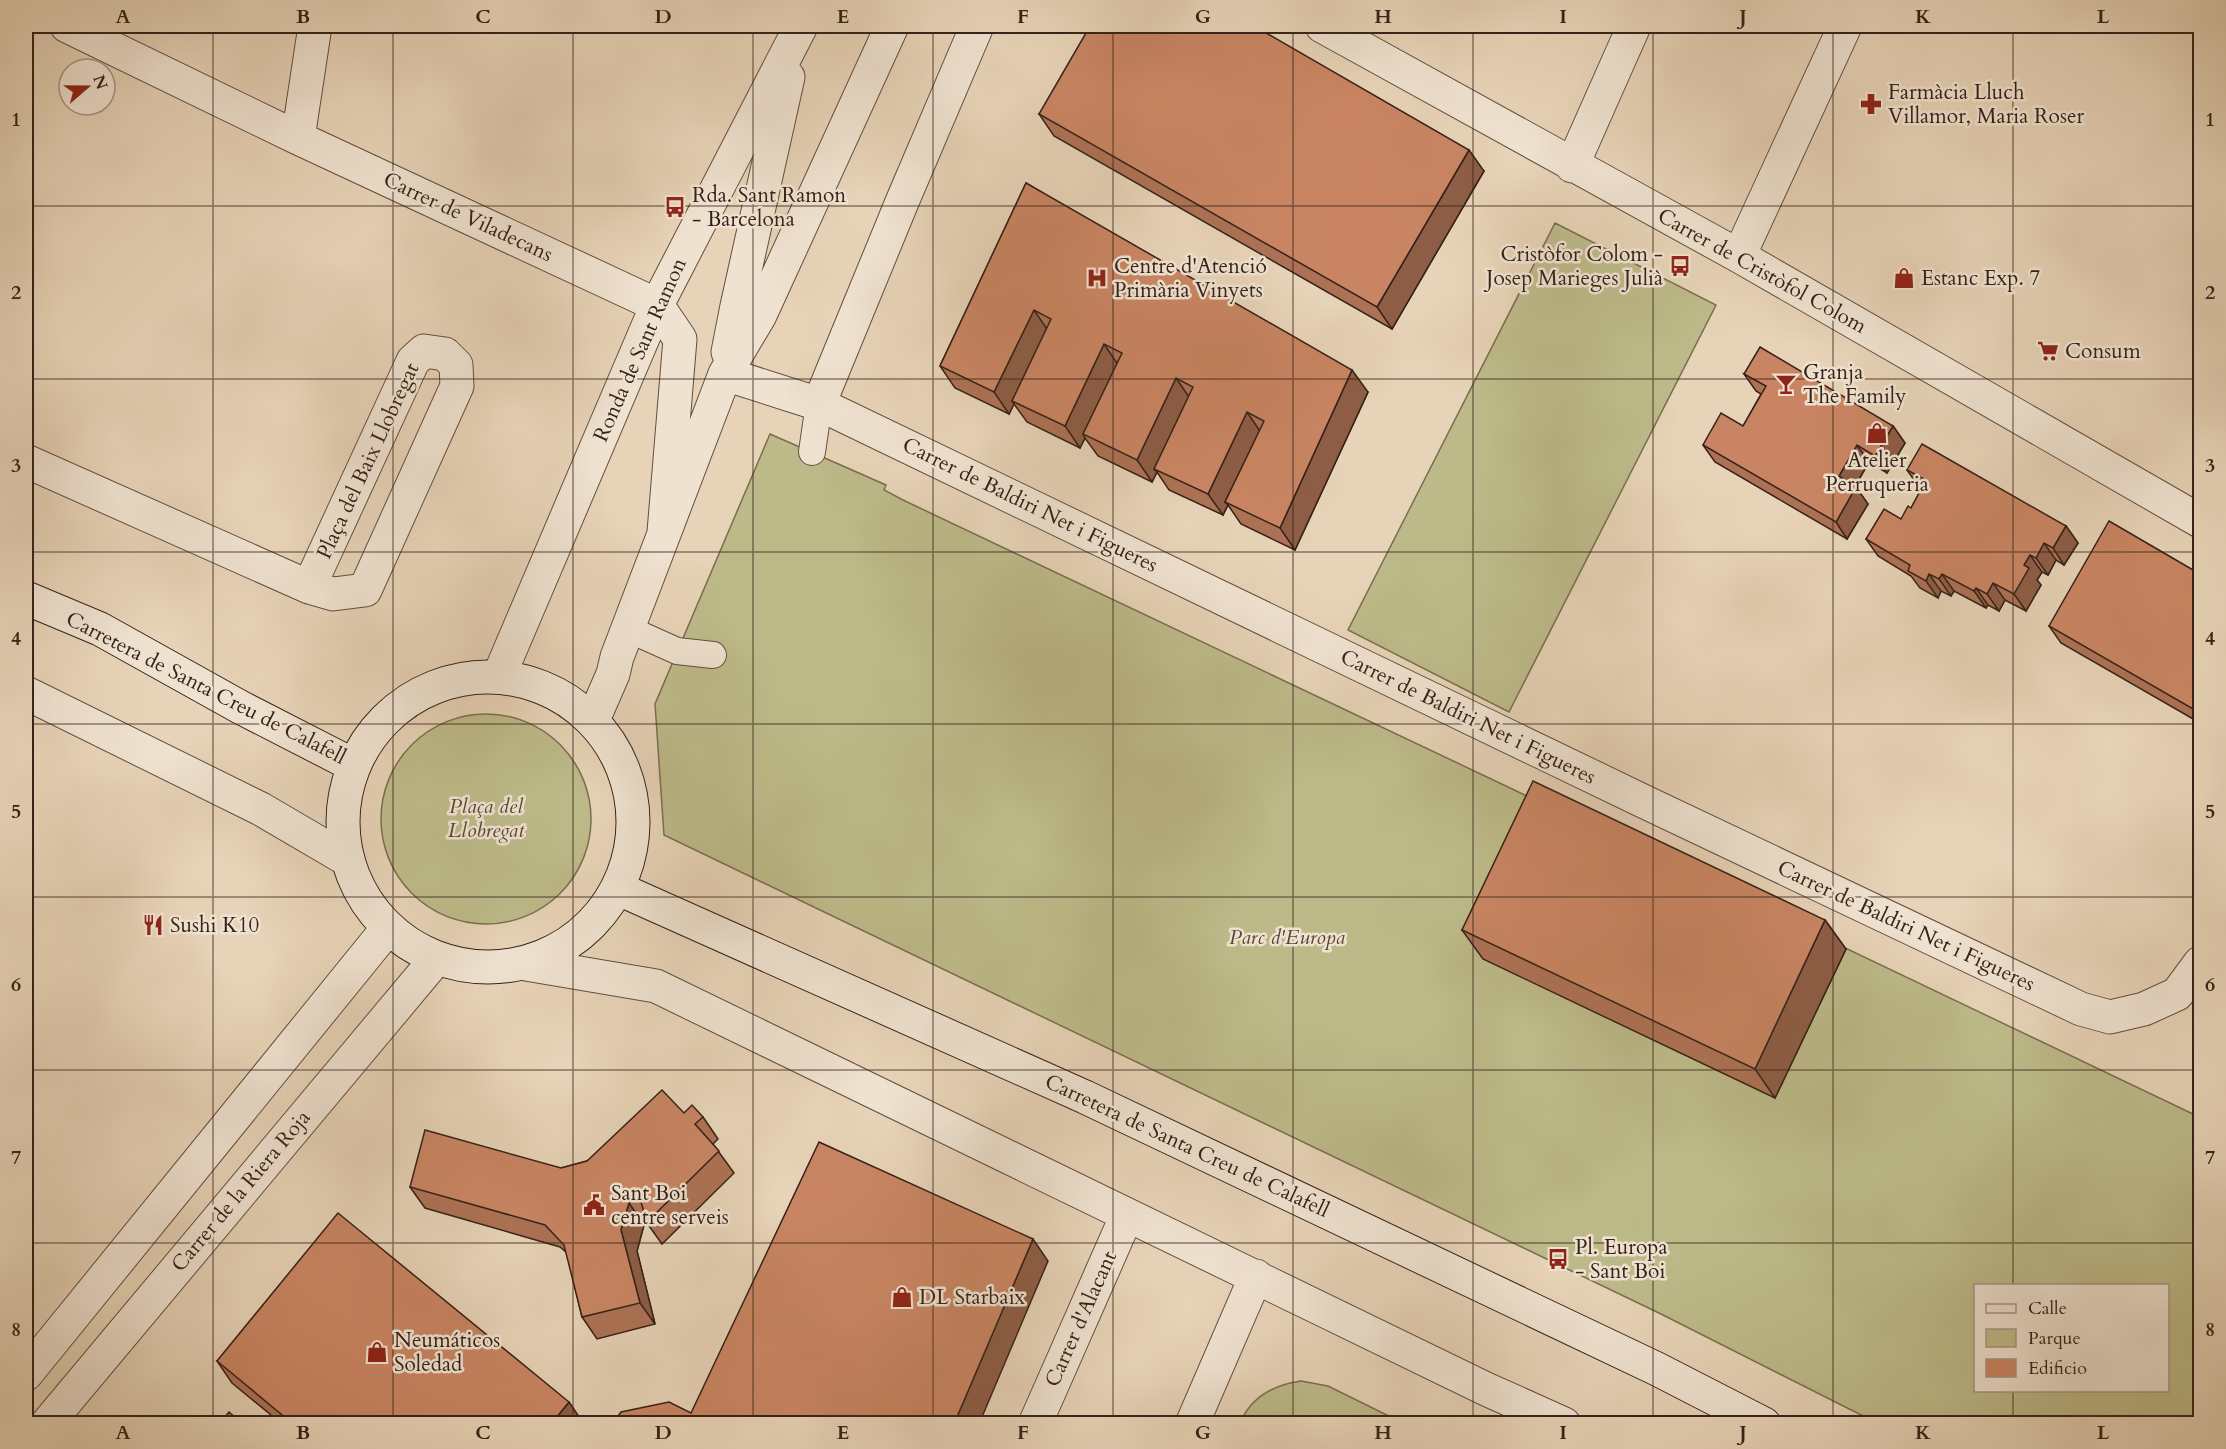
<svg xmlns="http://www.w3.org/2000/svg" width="2226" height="1449" font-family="Cardo,serif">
  <rect width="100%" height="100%" fill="#e7d3b7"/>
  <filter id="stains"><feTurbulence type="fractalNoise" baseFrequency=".00333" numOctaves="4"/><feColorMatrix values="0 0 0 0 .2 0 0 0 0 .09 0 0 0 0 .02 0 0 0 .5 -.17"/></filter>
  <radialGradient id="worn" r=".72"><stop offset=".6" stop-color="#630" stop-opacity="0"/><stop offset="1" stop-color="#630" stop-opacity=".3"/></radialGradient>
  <path fill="#bdba89" stroke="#7a6e50" stroke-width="1.5" fill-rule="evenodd" d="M 1555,223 L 1716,305 L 1509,712 L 1348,630 Z
    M 770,434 L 886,485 L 884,490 L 903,500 C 1335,702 1764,911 2195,1115 L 2200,1103 L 2200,1423 L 1879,1424 L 1661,1314 L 664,835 L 655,704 ZM 1976,1286 L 2168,1286 L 2168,1390 L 1976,1390 Z
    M381 819a105 105 0 1 1 210 0a105 105 0 1 1-210 0Z
    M 1301,1381 L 1328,1386 L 1403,1423 L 1240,1423 C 1251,1397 1273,1385 1301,1381 Z"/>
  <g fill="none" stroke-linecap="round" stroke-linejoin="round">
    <defs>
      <path id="lane" d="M 812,452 L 819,404
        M 628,629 L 677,651 L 713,655"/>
      <path id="street" d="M 67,26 L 298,138 L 657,305 L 680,339 L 664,532
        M 1322,26 L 1739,256 L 2200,521
        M 298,138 L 315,26
        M 1572,166 L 1634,26
        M 1739,256 L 1845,26
        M 728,352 L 737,306 L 788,77
        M 725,374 L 819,404 L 1645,802 L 2081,1009 L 2110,1017 L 2144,1009 L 2177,994 L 2200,963
        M 819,404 L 902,202 L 977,26
        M 26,461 L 309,587 L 333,594 L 365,590 L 457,386 L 456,365 L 445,354 L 424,351 L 413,361 L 309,587
        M 499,676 L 657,305 L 801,26
        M 26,693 L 261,809 L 348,860
        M 593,720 L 613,674 L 617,657 L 725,374 L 760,315 L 892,26
        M 526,964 L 656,986 L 1486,1389 L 1564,1424
        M 26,1374 L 388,928
        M 47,1424 L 436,959
        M 1035,1424 L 1127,1215
        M 1192,1424 L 1256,1276"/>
      <path id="secondary" d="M 26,598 L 100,629 L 240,707 L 353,765
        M343 822a145 145 0 1 1 290 0a145 145 0 1 1-290 0Z
        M 619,889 L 1085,1097 L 1657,1369 L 1764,1424"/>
    </defs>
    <use href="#lane" stroke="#624e40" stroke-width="28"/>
    <use href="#street" stroke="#624e40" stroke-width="35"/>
    <use href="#secondary" stroke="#362118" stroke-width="35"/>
    <use href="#lane" stroke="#efe2d0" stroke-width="26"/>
    <use href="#street" stroke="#efe2d0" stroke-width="33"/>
    <use href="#secondary" stroke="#efe2d0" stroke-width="33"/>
  </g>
  <path fill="#ad7255" stroke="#362118" stroke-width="1.5" d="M 1039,114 L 1484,171 L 1392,329 L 1054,136 Z
    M 1026,183 L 1368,392 L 1295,550 L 1241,524 L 1228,505 L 1223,515 L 1169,490 L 1157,472 L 1152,482 L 1098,456 L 1085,438 L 1080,448 L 1027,422 L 1014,404 L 1009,414 L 955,388 L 940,366 Z
    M 1744,374 L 1893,426 L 1905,443 L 1887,473 L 1869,462 L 1855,486 L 1868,504 L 1847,539 L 1715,462 L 1703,445 L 1743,426 L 1761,394 L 1756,391 Z
    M 1907,470 L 2066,526 L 2078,543 L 2064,565 L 2056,560 L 2048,575 L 2042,572 L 2037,580 L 2041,585 L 2026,611 L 2005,600 L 1999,611 L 1988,605 L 1986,608 L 1954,591 L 1951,596 L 1941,591 L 1938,598 L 1920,588 L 1911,576 L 1878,556 L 1866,539 L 1901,519 L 1911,508 L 1922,488 L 1919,487 Z
    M 2200,574 L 2200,723 L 2061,643 L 2049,626 Z
    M 1825,920 L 1846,949 L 1775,1098 L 1483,959 L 1462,930 Z
    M 684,1113 L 703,1117 L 718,1139 L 713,1144 L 734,1173 L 662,1244 L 647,1223 L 644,1225 L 637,1251 L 655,1324 L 597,1339 L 582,1317 L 567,1253 L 560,1247 L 425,1208 L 410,1187 L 561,1168 L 587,1161 Z
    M 217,1361 L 584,1424 L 282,1424 L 232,1383 Z"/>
  <path fill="#8d5d45" stroke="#362118" stroke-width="1.5" d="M 1469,150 L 1484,171 L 1392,329 L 1377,307 Z
    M 1034,310 L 1049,332 L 1012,401 L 1014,404 L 1009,414 L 994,392 Z
    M 1104,344 L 1119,366 L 1083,434 L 1085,438 L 1080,448 L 1065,426 Z
    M 1352,370 L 1368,392 L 1295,550 L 1280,528 Z
    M 1176,378 L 1191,400 L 1154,469 L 1157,472 L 1152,482 L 1137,460 Z
    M 1247,412 L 1262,434 L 1225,502 L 1228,505 L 1223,515 L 1208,494 Z
    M 1893,426 L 1905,443 L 1887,473 L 1875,456 Z
    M 1857,445 L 1869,462 L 1851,493 L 1839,476 Z
    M 1856,487 L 1868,504 L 1847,539 L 1836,522 Z
    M 2066,526 L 2078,543 L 2064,565 L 2053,548 Z
    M 2044,543 L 2056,560 L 2048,575 L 2036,558 Z
    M 2030,555 L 2042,572 L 2037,580 L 2041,585 L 2026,611 L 2014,594 L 2024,565 Z
    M 1929,574 L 1941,591 L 1938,598 L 1926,581 Z
    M 1942,574 L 1954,591 L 1951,596 L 1939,579 Z
    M 1993,583 L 2005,600 L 1999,611 L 1987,594 Z
    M 1976,588 L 1988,605 L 1986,608 L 1974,591 Z
    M 1825,920 L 1846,949 L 1775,1098 L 1755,1069 Z
    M 629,1203 L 644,1225 L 637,1251 L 655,1324 L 640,1303 L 621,1230 Z
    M 1033,1239 L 1048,1261 L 979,1424 L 954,1424 Z
    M 569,1402 L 584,1424 L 552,1424 L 552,1423 Z"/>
  <path fill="#c98563" stroke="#362118" stroke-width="1.5" d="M 1090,26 L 1254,26 L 1469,150 L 1377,307 L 1039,114 Z
    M 1026,183 L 1352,370 L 1280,528 L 1225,502 L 1264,421 L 1247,412 L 1208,494 L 1154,469 L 1193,387 L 1176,378 L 1137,460 L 1083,434 L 1122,353 L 1104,344 L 1065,426 L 1012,401 L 1051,319 L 1034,310 L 994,392 L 940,366 Z
    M 1760,347 L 1893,426 L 1875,456 L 1857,445 L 1839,476 L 1856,487 L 1836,522 L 1703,445 L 1721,413 L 1743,426 L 1766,386 L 1744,374 Z
    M 1922,444 L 2066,526 L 2053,548 L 2044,543 L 2036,558 L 2030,555 L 2024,565 L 2029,568 L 2014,594 L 1993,583 L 1987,594 L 1976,588 L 1974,591 L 1942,574 L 1939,579 L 1929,574 L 1926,581 L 1908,571 L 1910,565 L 1866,539 L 1884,509 L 1901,519 L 1908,506 L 1911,508 L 1926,480 L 1907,470 Z
    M 2109,521 L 2200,574 L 2200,713 L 2049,626 Z
    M 1533,781 L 1825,920 L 1755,1069 L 1462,930 Z
    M 662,1090 L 684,1113 L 692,1105 L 703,1117 L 695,1124 L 719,1151 L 647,1222 L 639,1195 L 629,1203 L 621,1230 L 640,1303 L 582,1317 L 564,1245 L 545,1225 L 410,1187 L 425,1130 L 561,1168 L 587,1161 Z
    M 819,1142 L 1033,1239 L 954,1424 L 612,1424 L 621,1412 L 669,1402 L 691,1413 Z
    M 338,1213 L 569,1402 L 552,1423 L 553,1424 L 293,1424 L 217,1361 Z
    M 229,1412 L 243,1424 L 219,1424 Z"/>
  <path fill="none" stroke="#362118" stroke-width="1.5" stroke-opacity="0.55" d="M 213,26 L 213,1424M 393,26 L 393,1424M 573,26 L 573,1424M 753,26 L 753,1424M 933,26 L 933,1424M 1113,26 L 1113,1424M 1293,26 L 1293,1424M 1473,26 L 1473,1424M 1653,26 L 1653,1424M 1833,26 L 1833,1424M 2013,26 L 2013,1286M 26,206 L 2200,206M 26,379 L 2200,379M 26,552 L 2200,552M 26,724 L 2200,724M 26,897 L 2200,897M 26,1070 L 2200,1070M 26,1243 L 2200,1243M 2013,1390 L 2013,1424"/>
  <defs>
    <symbol id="pharmacy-bare" viewBox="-9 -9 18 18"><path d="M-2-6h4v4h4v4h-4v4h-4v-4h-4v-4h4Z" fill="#8f2418" stroke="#efe2d0" stroke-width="2.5" paint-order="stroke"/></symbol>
    <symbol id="bus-bare" viewBox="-9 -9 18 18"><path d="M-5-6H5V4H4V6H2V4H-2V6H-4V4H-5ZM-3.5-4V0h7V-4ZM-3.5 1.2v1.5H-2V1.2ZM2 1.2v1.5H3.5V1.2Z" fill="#8f2418" stroke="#efe2d0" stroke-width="2.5" paint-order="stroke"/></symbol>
    <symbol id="hospital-bare" viewBox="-9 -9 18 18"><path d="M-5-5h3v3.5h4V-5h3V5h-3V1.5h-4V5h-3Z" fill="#8f2418" stroke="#efe2d0" stroke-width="2.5" paint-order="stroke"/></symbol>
    <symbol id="shop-bare" viewBox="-9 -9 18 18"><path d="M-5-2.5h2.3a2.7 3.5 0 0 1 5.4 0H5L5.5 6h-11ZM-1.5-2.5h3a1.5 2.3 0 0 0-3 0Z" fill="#8f2418" stroke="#efe2d0" stroke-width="2.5" paint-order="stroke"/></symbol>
    <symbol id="supermarket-bare" viewBox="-9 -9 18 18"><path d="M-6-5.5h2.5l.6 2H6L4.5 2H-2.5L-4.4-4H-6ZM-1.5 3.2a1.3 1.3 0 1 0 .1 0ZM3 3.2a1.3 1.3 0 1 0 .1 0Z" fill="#8f2418" stroke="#efe2d0" stroke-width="2.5" paint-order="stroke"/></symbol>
    <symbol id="bar-bare" viewBox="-9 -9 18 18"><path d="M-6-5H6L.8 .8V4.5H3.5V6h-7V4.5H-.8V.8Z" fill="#8f2418" stroke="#efe2d0" stroke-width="2.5" paint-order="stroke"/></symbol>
    <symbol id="restaurant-bare" viewBox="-9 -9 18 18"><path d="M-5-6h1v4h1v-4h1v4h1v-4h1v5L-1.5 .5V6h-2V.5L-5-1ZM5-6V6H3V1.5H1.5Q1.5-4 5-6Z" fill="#8f2418" stroke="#efe2d0" stroke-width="2.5" paint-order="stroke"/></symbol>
    <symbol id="civic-bare" viewBox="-9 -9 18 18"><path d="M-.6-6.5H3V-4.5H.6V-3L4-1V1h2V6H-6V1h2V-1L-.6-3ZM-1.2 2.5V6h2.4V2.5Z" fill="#8f2418" stroke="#efe2d0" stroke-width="2.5" paint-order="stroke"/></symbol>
  </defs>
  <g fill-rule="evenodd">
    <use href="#pharmacy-bare" x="1856" y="89" width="30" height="30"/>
    <use href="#bus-bare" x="660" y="192" width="30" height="30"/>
    <use href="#bus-bare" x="1665" y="251" width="30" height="30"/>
    <use href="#hospital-bare" x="1082" y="263" width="30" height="30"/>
    <use href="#shop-bare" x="1889" y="263" width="30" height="30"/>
    <use href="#supermarket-bare" x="2033" y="336" width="30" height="30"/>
    <use href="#bar-bare" x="1771" y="369" width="30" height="30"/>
    <use href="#shop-bare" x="1862" y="418" width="30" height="30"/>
    <use href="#restaurant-bare" x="138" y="910" width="30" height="30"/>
    <use href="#civic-bare" x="579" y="1190" width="30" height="30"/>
    <use href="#bus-bare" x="1543" y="1244" width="30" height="30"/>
    <use href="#shop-bare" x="887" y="1282" width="30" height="30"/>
    <use href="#shop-bare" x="362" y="1337" width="30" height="30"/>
  </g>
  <g text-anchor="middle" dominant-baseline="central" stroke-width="5" stroke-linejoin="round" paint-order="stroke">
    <g font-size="21" fill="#362118" stroke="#efe2d0" text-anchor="start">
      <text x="1888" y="92">Farmàcia Lluch<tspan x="1888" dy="24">Villamor, Maria Roser</tspan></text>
      <text x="692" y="195">Rda. Sant Ramon<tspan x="692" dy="24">- Barcelona</tspan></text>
      <text x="1663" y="254" text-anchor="end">Cristòfor Colom -<tspan x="1663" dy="24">Josep Marieges Julià</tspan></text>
      <text x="1114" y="266">Centre d'Atenció<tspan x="1114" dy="24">Primària Vinyets</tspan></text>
      <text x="1921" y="278">Estanc Exp. 7</text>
      <text x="2065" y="351">Consum</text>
      <text x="1803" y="372">Granja<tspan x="1803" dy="24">The Family</tspan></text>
      <text x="1877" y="460" text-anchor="middle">Atelier<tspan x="1877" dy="24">Perruqueria</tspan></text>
      <text x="170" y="925">Sushi K10</text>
      <text x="611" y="1193">Sant Boi<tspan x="611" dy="24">centre serveis</tspan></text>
      <text x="1575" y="1247">Pl. Europa<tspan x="1575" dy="24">- Sant Boi</tspan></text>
      <text x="919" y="1297">DL Starbaix</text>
      <text x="394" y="1340">Neumáticos<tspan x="394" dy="24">Soledad</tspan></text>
    </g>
    <g font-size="21" fill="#362118" stroke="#efe2d0">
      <text transform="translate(468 217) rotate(25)">Carrer de Viladecans</text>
      <text transform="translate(1762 271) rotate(29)">Carrer de Cristòfol Colom</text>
      <text transform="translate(640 350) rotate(-66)">Ronda de Sant Ramon</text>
      <text transform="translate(368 461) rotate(-65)">Plaça del Baix Llobregat</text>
      <text transform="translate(1030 505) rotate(26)">Carrer de Baldiri Net i Figueres</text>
      <text transform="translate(206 688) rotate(27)">Carretera de Santa Creu de Calafell</text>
      <text transform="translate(1468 717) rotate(26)">Carrer de Baldiri Net i Figueres</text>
      <text transform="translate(1906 926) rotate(25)">Carrer de Baldiri Net i Figueres</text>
      <text transform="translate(1187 1146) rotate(25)">Carretera de Santa Creu de Calafell</text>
      <text transform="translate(241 1191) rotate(-50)">Carrer de la Riera Roja</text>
      <text transform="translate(1081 1319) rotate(-66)">Carrer d'Alacant</text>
    </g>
    <g font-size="21" font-style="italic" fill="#584734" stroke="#efe2d0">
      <text x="486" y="806">Plaça del<tspan x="486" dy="24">Llobregat</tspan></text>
      <text x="1287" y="937">Parc d'Europa</text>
    </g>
  </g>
  <rect width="2226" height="1449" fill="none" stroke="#e7d3b7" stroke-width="66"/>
  <rect x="1974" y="1284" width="195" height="108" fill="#efe2d0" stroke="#a59586" stroke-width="1.5"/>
  <rect x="1986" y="1304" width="30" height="9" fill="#efe2d0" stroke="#a59586" stroke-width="1.5"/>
  <text x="2028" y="1314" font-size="18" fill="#362118">Calle</text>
  <rect x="1986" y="1329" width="30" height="18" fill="#bdba89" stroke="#a59586" stroke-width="1.5"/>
  <text x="2028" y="1344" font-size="18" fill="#362118">Parque</text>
  <rect x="1986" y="1359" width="30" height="18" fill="#c98563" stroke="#a59586" stroke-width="1.5"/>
  <text x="2028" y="1374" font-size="18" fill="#362118">Edificio</text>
  <g transform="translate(87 87) rotate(70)"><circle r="28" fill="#efe2d0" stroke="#a59586" stroke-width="1.5"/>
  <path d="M0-4.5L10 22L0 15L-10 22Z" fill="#8f2418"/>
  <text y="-9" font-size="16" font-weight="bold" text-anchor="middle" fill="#362118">N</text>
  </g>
  <rect x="33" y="33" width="2160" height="1383" fill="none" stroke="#362118" stroke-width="2"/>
  <g font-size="20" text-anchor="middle" font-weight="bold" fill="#362118">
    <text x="123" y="23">A</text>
    <text x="303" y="23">B</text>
    <text x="483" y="23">C</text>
    <text x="663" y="23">D</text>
    <text x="843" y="23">E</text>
    <text x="1023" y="23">F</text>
    <text x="1203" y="23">G</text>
    <text x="1383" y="23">H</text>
    <text x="1563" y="23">I</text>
    <text x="1743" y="23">J</text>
    <text x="1923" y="23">K</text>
    <text x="2103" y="23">L</text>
    <text x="16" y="126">1</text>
    <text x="2210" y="126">1</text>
    <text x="16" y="299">2</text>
    <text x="2210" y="299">2</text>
    <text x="16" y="472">3</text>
    <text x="2210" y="472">3</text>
    <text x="16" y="645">4</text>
    <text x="2210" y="645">4</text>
    <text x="16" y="818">5</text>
    <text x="2210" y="818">5</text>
    <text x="16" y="991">6</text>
    <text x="2210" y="991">6</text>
    <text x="16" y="1164">7</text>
    <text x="2210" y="1164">7</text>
    <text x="16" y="1336">8</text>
    <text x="2210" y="1336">8</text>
    <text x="123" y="1439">A</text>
    <text x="303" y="1439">B</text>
    <text x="483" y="1439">C</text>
    <text x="663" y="1439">D</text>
    <text x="843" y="1439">E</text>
    <text x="1023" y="1439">F</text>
    <text x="1203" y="1439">G</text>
    <text x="1383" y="1439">H</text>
    <text x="1563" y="1439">I</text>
    <text x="1743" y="1439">J</text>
    <text x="1923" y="1439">K</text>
    <text x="2103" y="1439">L</text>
  </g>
  <rect width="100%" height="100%" filter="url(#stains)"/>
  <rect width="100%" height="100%" fill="url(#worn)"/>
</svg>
